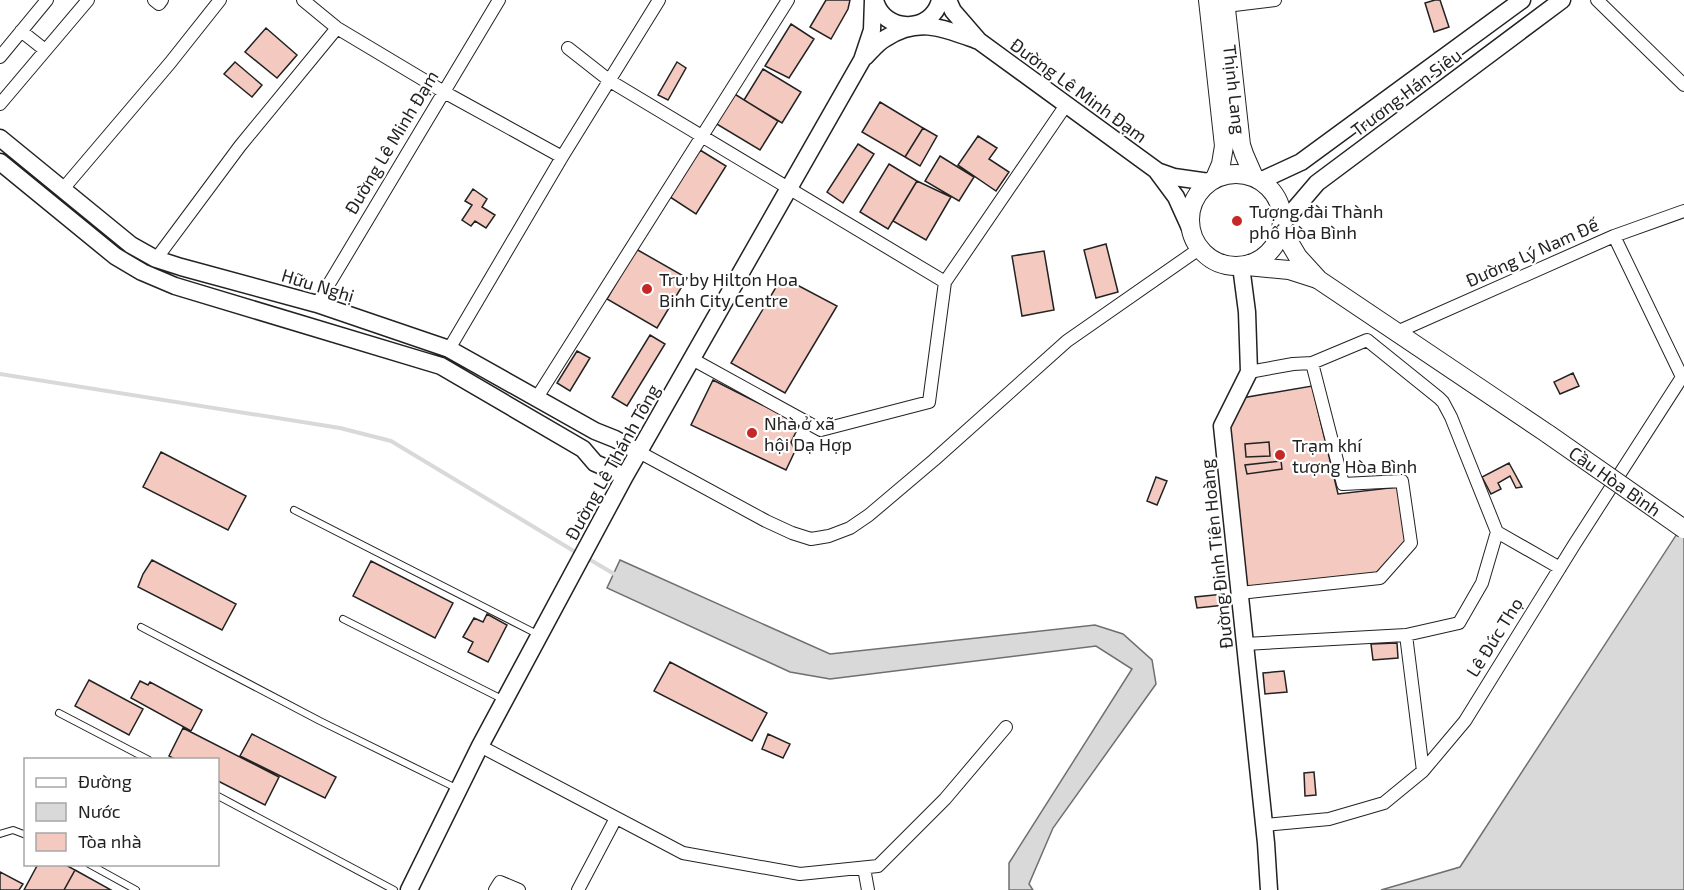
<svg xmlns="http://www.w3.org/2000/svg" width="1684" height="890" font-family="'Exo 2',sans-serif">
  <rect width="100%" height="100%" fill="#fff"/>
  <path fill="#d9d9d9" stroke="#6f6f6f" stroke-width="1.5" d="M 1684,523 L 1684,890 L 1381,890 L 1460,867 Z
    M 620,560 L 830,654 L 1095,625 L 1123,634 L 1152,660 L 1156,684 L 1053,828 L 1029,884 L 1033,890 L 1009,890 L 1009,863 L 1132,669 L 1096,646 L 830,679 L 790,672 L 607,588 Z"/>
  <g fill="none" stroke-linecap="round" stroke-linejoin="round">
    <path stroke="#d9d9d9" stroke-width="4" d="M 0,374 L 340,428 L 391,441 L 577,553
      M 587,558 L 616,575"/>
  </g>
  <path fill="#f3c9c0" stroke="#222" stroke-width="1.5" d="M 826,0 L 850,0 L 848,9 L 831,39 L 810,27 Z
    M 1435,0 L 1440,0 L 1449,27 L 1434,32 L 1425,3 Z
    M 791,24 L 814,39 L 789,78 L 765,66 Z
    M 266,28 L 297,55 L 277,78 L 245,52 Z
    M 235,62 L 262,85 L 252,97 L 224,74 Z
    M 677,62 L 686,68 L 668,100 L 658,95 Z
    M 763,69 L 801,92 L 782,123 L 744,100 Z
    M 733,93 L 778,121 L 760,150 L 715,123 Z
    M 880,102 L 923,128 L 905,157 L 862,132 Z
    M 923,128 L 937,136 L 920,166 L 905,157 Z
    M 978,136 L 997,148 L 989,159 L 1009,172 L 996,191 L 958,165 Z
    M 858,144 L 874,154 L 843,203 L 827,192 Z
    M 700,150 L 726,166 L 696,214 L 670,197 Z
    M 940,156 L 974,177 L 959,201 L 925,181 Z
    M 889,164 L 917,181 L 888,229 L 860,212 Z
    M 917,181 L 951,197 L 926,240 L 893,221 Z
    M 473,189 L 487,199 L 482,207 L 495,215 L 486,228 L 475,221 L 471,226 L 462,220 L 472,205 L 465,201 Z
    M 1106,244 L 1118,292 L 1096,298 L 1084,250 Z
    M 636,249 L 687,278 L 657,328 L 607,299 Z
    M 1044,251 L 1054,310 L 1022,316 L 1012,256 Z
    M 782,277 L 837,306 L 785,393 L 731,363 Z
    M 650,335 L 665,344 L 627,406 L 612,397 Z
    M 577,351 L 590,358 L 570,391 L 557,383 Z
    M 1573,373 L 1579,386 L 1560,394 L 1554,382 Z
    M 713,380 L 800,424 L 791,442 L 795,451 L 786,470 L 691,425 Z
    M 1312,386 L 1338,494 L 1398,487 L 1406,541 L 1376,573 L 1245,587 L 1229,423 L 1242,398 Z
    M 1269,442 L 1270,456 L 1246,457 L 1245,444 Z
    M 161,452 L 246,496 L 228,530 L 143,487 Z
    M 1281,461 L 1282,469 L 1247,474 L 1245,465 Z
    M 1509,463 L 1522,487 L 1516,488 L 1510,476 L 1498,483 L 1501,489 L 1491,494 L 1482,477 Z
    M 1156,477 L 1167,481 L 1157,505 L 1147,501 Z
    M 152,560 L 236,604 L 222,630 L 138,587 L 143,574 Z
    M 371,561 L 453,603 L 435,638 L 353,596 Z
    M 1224,594 L 1225,605 L 1197,608 L 1195,597 Z
    M 487,614 L 507,625 L 488,662 L 468,652 L 473,642 L 463,637 L 474,618 L 483,622 Z
    M 1397,643 L 1398,658 L 1373,660 L 1371,644 Z
    M 670,662 L 767,713 L 752,741 L 654,691 Z
    M 1284,671 L 1287,692 L 1265,694 L 1263,673 Z
    M 89,680 L 143,709 L 129,735 L 75,706 Z
    M 140,681 L 148,685 L 150,682 L 202,710 L 191,731 L 131,698 Z
    M 183,728 L 279,777 L 265,805 L 218,781 L 218,760 L 176,760 L 169,756 Z
    M 252,734 L 336,777 L 325,798 L 240,756 Z
    M 768,734 L 790,744 L 783,758 L 762,749 Z
    M 1314,772 L 1316,795 L 1305,796 L 1304,773 Z
    M 38,864 L 64,864 L 75,870 L 64,890 L 24,890 Z
    M 75,870 L 111,890 L 64,890 Z
    M 0,872 L 23,884 L 19,890 L 0,890 Z"/>
  <g fill="none" stroke-linecap="round" stroke-linejoin="round">
    <defs>
      <path id="lane" d="M 294,510 L 539,635
        M 343,619 L 504,700
        M 141,627 L 320,721 L 458,789
        M 59,713 L 149,760
        M 218,796 L 394,890
        M 0,834 L 13,830 L 26,835
        M 89,864 L 136,890"/>
      <path id="street" d="M 154,0 L 159,4 L 162,0
        M 303,0 L 337,28 L 444,92 L 562,157
        M 1597,0 L 1684,85
        M 1226,6 L 1275,0
        M 21,31 L 45,50
        M 568,48 L 610,81 L 945,282 L 929,402 L 821,430 L 692,359
        M 0,57 L 47,0
        M 0,104 L 88,0
        M 63,189 L 170,63 L 220,0
        M 1614,236 L 1682,377
        M 156,259 L 240,146 L 337,28
        M 945,282 L 1066,105
        M 317,304 L 499,0
        M 1397,332 L 1614,236 L 1684,211
        M 449,349 L 562,157 L 659,0
        M 1312,363 L 1367,340 L 1439,398 L 1443,402 L 1451,417 L 1497,532 L 1560,568
        M 536,399 L 788,0
        M 639,452 L 766,521 L 792,533 L 811,539 L 829,536 L 850,528 L 869,515 L 934,460 L 1067,341 L 1199,249
        M 1240,593 L 1380,578 L 1411,543 L 1402,481 L 1343,484 L 1312,363 L 1293,364 L 1249,372
        M 1406,635 L 1459,623 L 1482,583 L 1497,532
        M 1245,644 L 1406,635 L 1423,771
        M 480,746 L 683,853 L 800,874 L 878,866 L 945,799 L 1006,727
        M 1264,825 L 1329,819 L 1384,803 L 1423,771 L 1465,721 L 1574,545 L 1684,374
        M 864,868 L 868,890
        M 495,890 L 500,882 L 519,890
        M 578,890 L 616,818"/>
      <path id="secondary" d="M 875,0 C 883,33 932,34 940,0
        M 948,0 L 953,11 L 979,41 L 1156,170 L 1176,197 L 1190,228
        M 865,57 C 871,51 878,42 886,38 C 918,17 943,28 976,40
        M 0,138 L 131,245 L 156,259 L 181,267 L 317,304 L 449,349 L 595,431 L 615,439 L 639,452
        M 0,162 L 115,256 L 142,272 L 175,286 L 441,366 L 583,449 L 595,463 L 625,476
        M 1157,171 L 1174,177 L 1209,182
        M 1260,181 L 1301,162 L 1522,0
        M 1282,224 L 1317,183 L 1562,0
        M 1241,266 L 1247,312 L 1249,372 L 1222,426 L 1266,843 L 1269,890
        M 409,890 L 480,746 L 625,476 L 862,60 L 872,30 L 873,0"/>
      <g id="primary">
        <path d="M 1208,0 L 1224,146 L 1221,164 L 1215,178"/>
        <path id="s1" d="M 1225,0 L 1241,145 L 1244,154 L 1254,177"/>
        <circle cx="1236" cy="220" r="46"/>
        <path d="M 1282,230 L 1298,257 L 1319,280 L 1548,434"/>
        <path d="M 1247,266 L 1289,270 L 1317,279"/>
      </g>
    </defs>
    <use href="#lane" stroke="#222" stroke-width="8"/>
    <use href="#street" stroke="#222" stroke-width="14"/>
    <use href="#secondary" stroke="#222" stroke-width="19"/>
    <use href="#primary" stroke="#222" stroke-width="20"/>
    <use href="#lane" stroke="#fff" stroke-width="6"/>
    <use href="#street" stroke="#fff" stroke-width="12"/>
    <use href="#secondary" stroke="#fff" stroke-width="16"/>
    <use href="#primary" stroke="#fff" stroke-width="18"/>
    <defs>
      <g id="primary-bridge">
        <path id="s2" d="M 1548,434 L 1684,529"/>
      </g>
    </defs>
    <use href="#primary-bridge" stroke="#222" stroke-width="20" stroke-linecap="butt"/>
    <use href="#primary-bridge" stroke="#fff" stroke-width="18"/>
  </g>
  <g fill="#c62828" stroke="#fff" stroke-width="2">
    <circle cx="1237" cy="221" r="6"/>
    <circle cx="647" cy="289" r="6"/>
    <circle cx="752" cy="433" r="6"/>
    <circle cx="1280" cy="455" r="6"/>
  </g>
  <g text-anchor="middle" dominant-baseline="central" stroke-width="4.5" stroke-linejoin="round" paint-order="stroke">
    <g font-size="18" fill="#222" stroke="#fff">
      <text transform="translate(1079 90) rotate(36)">Đường Lê Minh Đạm</text>
      <text stroke="none"><textPath href="#s1" startOffset="90">Thịnh Lang</textPath></text>
      <text transform="translate(1406 92) rotate(-37)">Trương Hán Siêu</text>
      <text transform="translate(391 142) rotate(-59)">Đường Lê Minh Đạm</text>
      <text transform="translate(1532 252) rotate(-24)">Đường Lý Nam Đế</text>
      <text transform="translate(318 285) rotate(17)">Hữu Nghị</text>
      <text transform="translate(612 462) rotate(-61)">Đường Lê Thánh Tông</text>
      <text stroke="none"><textPath href="#s2" startOffset="82">Cầu Hòa Bình</textPath></text>
      <text transform="translate(1216 554) rotate(-96)">Đường Đinh Tiên Hoàng</text>
      <text transform="translate(1494 637) rotate(-58)">Lê Đức Thọ</text>
    </g>
    <g font-size="18" fill="#222" stroke="#fff" text-anchor="start">
      <text x="1249" y="211">Tượng đài Thành<tspan x="1249" dy="21">phố Hòa Bình</tspan></text>
      <text x="659" y="279">Tru by Hilton Hoa<tspan x="659" dy="21">Binh City Centre</tspan></text>
      <text x="764" y="423">Nhà ở xã<tspan x="764" dy="21">hội Dạ Hợp</tspan></text>
      <text x="1292" y="445">Trạm khí<tspan x="1292" dy="21">tượng Hòa Bình</tspan></text>
    </g>
  </g>
  <rect x="24" y="758" width="195" height="108" fill="#ffffff" stroke="#a7a7a7" stroke-width="1.5"/>
  <rect x="36" y="778" width="30" height="9" fill="#ffffff" stroke="#a7a7a7" stroke-width="1.5"/>
  <text x="78" y="788" font-size="18" fill="#222222">Đường</text>
  <rect x="36" y="803" width="30" height="18" fill="#d9d9d9" stroke="#a7a7a7" stroke-width="1.5"/>
  <text x="78" y="818" font-size="18" fill="#222222">Nước</text>
  <rect x="36" y="833" width="30" height="18" fill="#f3c9c0" stroke="#a7a7a7" stroke-width="1.5"/>
  <text x="78" y="848" font-size="18" fill="#222222">Tòa nhà</text>
</svg>
